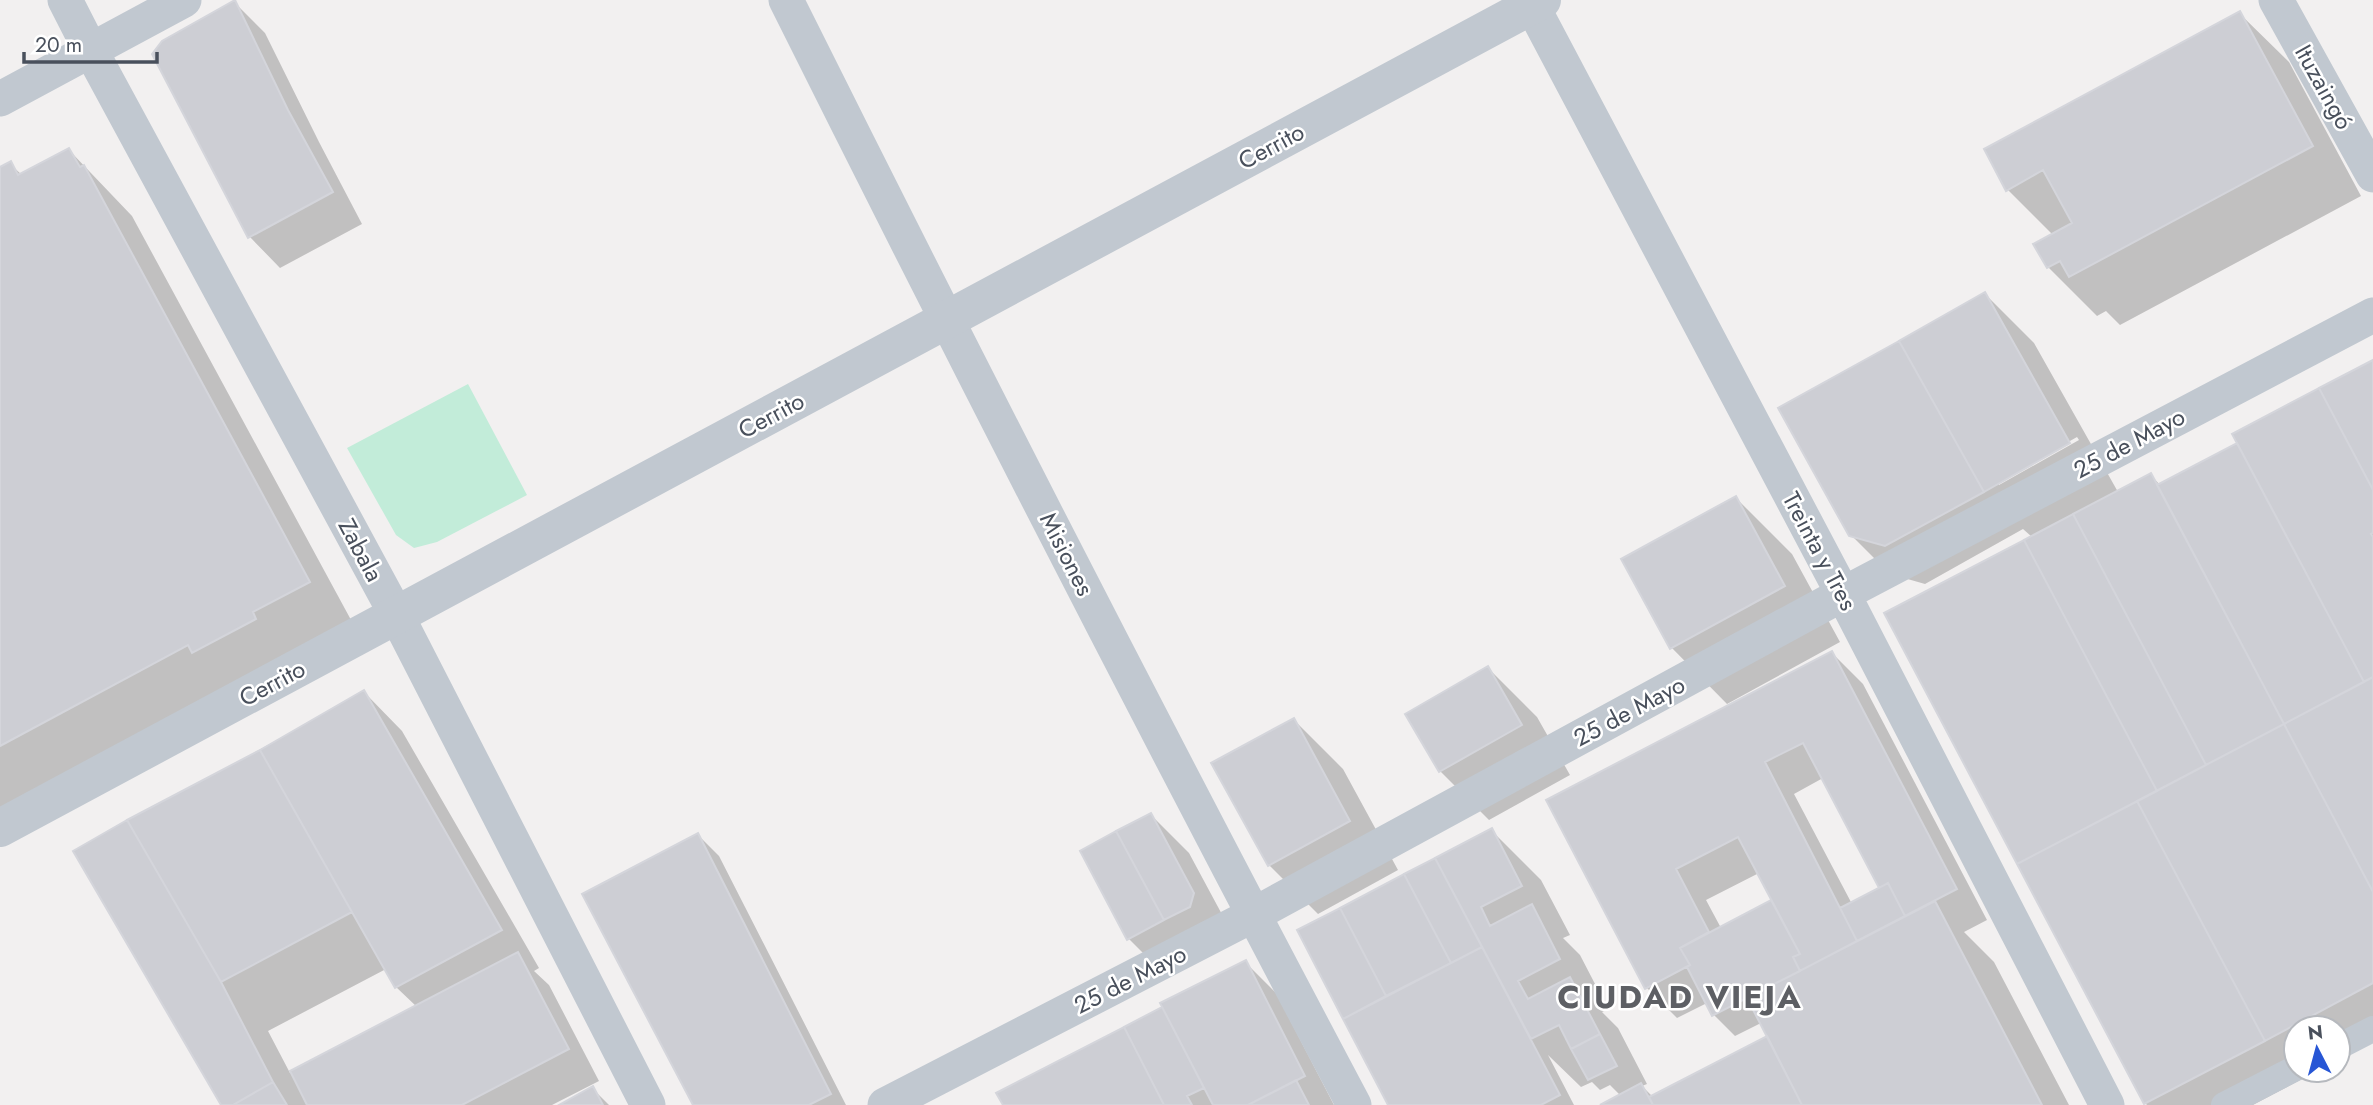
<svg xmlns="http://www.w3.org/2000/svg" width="2373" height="1105" font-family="Jost,sans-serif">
  <rect width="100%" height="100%" fill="#f2f0f0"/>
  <path fill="#c2ecd9" d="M 468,384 L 527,495 L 437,542 L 414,548 L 396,535 L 347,448 Z"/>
  <path fill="#0003" fill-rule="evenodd" d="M 235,3 L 265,33 L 319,142 L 362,224 L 280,268 L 250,237 Z
    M 2240,14 L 2289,62 L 2361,196 L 2120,325 L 2106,311 L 2097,316 L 2048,267 L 2036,245 L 2053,235 L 2008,190 Z
    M 69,150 L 132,216 L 357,631 L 0,834 L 0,169 L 10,164 L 22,175 Z
    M 1985,294 L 2034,343 L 2118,492 L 2151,475 L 2160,485 L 2239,443 L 2373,362 L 2373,1042 L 2338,1060 L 2338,1028 L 2296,1028 L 2296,1070 L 2319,1070 L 2253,1105 L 2147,1105 L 2145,1103 L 2032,537 L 2023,529 L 1925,584 L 1890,574 L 1851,535 ZM 2077,437 L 2079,440 L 1999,485 L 1999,481 Z
    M 1736,498 L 1792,554 L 1840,642 L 1727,704 L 1671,647 Z
    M 1832,653 L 1863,684 L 1987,920 L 1964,932 L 1994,962 L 2069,1105 L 1605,1105 L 1621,1096 L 1610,1085 L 1600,1090 L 1592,1082 L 1581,1087 L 1548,1055 L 1574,1105 L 1390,1105 L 1300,931 L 1492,831 L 1541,880 L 1570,935 L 1563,938 L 1580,955 L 1608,1009 L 1602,1012 L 1618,1028 L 1647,1084 L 1642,1086 L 1653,1097 L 1771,1044 L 1761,1023 L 1735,1036 L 1714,1015 L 1707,1003 L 1677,1018 L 1647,988 L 1548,800 ZM 1823,778 L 1882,888 L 1852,904 L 1794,794 ZM 1759,873 L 1776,907 L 1771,902 L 1721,928 L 1706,900 ZM 1382,995 L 1387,995 L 1393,1002 L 1391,1004 Z
    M 1488,668 L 1537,717 L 1570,775 L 1489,820 L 1440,771 Z
    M 364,692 L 402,731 L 539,968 L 534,971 L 549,985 L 599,1081 L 552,1105 L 223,1105 L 76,851 ZM 386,969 L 396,987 L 417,1007 L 290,1073 L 268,1031 Z
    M 1294,720 L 1343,769 L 1398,870 L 1318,914 L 1269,865 Z
    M 1151,815 L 1189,853 L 1232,933 L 1150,960 L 1129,939 Z
    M 698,835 L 719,856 L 846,1105 L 695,1105 Z
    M 1245,962 L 1276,993 L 1334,1105 L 1005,1105 L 1162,1009 L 1168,1016 Z
    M 593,1089 L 609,1105 L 562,1105 Z"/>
  <path fill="#cdced4" stroke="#d4d5db" stroke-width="2" d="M 235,0 L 288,110 L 333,192 L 248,238 L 152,54 L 162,41 Z
    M 2240,11 L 2313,146 L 2069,277 L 2060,261 L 2047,268 L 2033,244 L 2072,223 L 2043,170 L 2006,191 L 1984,149 Z
    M 69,148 L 80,167 L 84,165 L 310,582 L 253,612 L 256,619 L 192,653 L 188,645 L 0,746 L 0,167 L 11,161 L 18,175 Z
    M 1985,292 L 2070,443 L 1984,492 L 1899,341 Z
    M 1899,341 L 1984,492 L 1885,546 L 1849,536 L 1778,408 Z
    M 2373,360 L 2373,490 L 2319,388 Z
    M 2319,388 L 2373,490 L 2373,533 L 2371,534 L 2373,537 L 2373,677 L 2364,682 L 2232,434 Z
    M 2237,443 L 2364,682 L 2284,724 L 2157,485 Z
    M 2151,473 L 2284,724 L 2206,765 L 2073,514 Z
    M 1736,496 L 1785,586 L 1670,649 L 1621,559 Z
    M 2073,514 L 2206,765 L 2157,791 L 2024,540 Z
    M 2024,540 L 2157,791 L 2017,864 L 1884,613 Z
    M 1832,651 L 1957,889 L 1905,916 L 1888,883 L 1879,888 L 1803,743 L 1765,762 L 1857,941 L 1800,971 L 1793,957 L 1800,954 L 1738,837 L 1676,869 L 1709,932 L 1680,948 L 1690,965 L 1645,989 L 1546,800 Z
    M 1488,666 L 1522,725 L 1439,772 L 1405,714 Z
    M 2373,677 L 2373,892 L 2284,724 Z
    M 364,690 L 502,930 L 395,988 L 260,750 Z
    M 1294,718 L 1350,821 L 1268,866 L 1211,763 Z
    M 2284,724 L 2373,892 L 2373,983 L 2265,1041 L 2137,801 Z
    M 260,750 L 352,912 L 221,982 L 127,820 Z
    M 2137,801 L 2265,1041 L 2144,1104 L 2017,864 Z
    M 1151,813 L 1194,893 L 1190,907 L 1164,920 L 1116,831 Z
    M 127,820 L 221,982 L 273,1082 L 233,1105 L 221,1105 L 73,851 Z
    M 1492,828 L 1522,886 L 1481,907 L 1490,926 L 1532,904 L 1560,959 L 1518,981 L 1528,999 L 1570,977 L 1600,1034 L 1571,1049 L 1559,1025 L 1531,1039 L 1435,858 Z
    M 1116,831 L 1164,920 L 1127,940 L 1080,851 Z
    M 698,833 L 831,1094 L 809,1105 L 693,1105 L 582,894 Z
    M 1435,858 L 1482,947 L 1451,963 L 1404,874 Z
    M 1404,874 L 1451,963 L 1386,996 L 1340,908 Z
    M 1888,883 L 1905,916 L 1857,941 L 1840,908 Z
    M 1771,900 L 1800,954 L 1793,957 L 1800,971 L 1712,1016 L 1687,967 L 1690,965 L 1680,948 Z
    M 1935,901 L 2042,1105 L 1802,1105 L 1747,998 Z
    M 1340,908 L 1386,996 L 1343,1019 L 1297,930 Z
    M 1482,947 L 1560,1095 L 1541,1105 L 1388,1105 L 1343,1019 Z
    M 518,952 L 569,1049 L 462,1105 L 307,1105 L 290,1071 Z
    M 1246,960 L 1305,1076 L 1248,1105 L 1213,1105 L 1160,1003 Z
    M 1162,1007 L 1204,1088 L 1187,1096 L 1192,1105 L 1164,1105 L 1124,1027 Z
    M 1124,1027 L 1164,1105 L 1003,1105 L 996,1093 Z
    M 1600,1034 L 1617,1066 L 1588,1080 L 1571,1049 Z
    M 1767,1036 L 1802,1105 L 1653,1105 L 1649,1097 Z
    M 1296,1080 L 1309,1105 L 1248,1105 Z
    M 273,1082 L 287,1105 L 233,1105 Z
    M 1641,1083 L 1653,1105 L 1600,1105 Z
    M 593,1086 L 603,1105 L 559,1105 Z"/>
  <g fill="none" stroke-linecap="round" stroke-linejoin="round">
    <path stroke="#c1c8d0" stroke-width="26" d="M 2338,1047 L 2373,1029
      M 2224,1105 L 2296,1068"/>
    <path stroke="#c1c8d0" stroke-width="35" d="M 65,0 L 91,51 L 397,616 L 648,1105
      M 786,0 C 971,371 1160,739 1354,1105
      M 1529,0 L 1843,594 L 2107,1105
      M 2276,0 L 2373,175
      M 0,99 L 184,0
      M 885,1105 L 1253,915 L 1843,594 L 2373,315"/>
    <path stroke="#c1c8d0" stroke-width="38" d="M 0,828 L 1542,0"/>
  </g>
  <g text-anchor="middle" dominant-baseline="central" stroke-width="5" stroke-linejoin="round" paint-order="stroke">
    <g font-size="24" fill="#49505c" stroke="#fff">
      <text transform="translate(2324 87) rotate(61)">Ituzaingó</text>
      <text transform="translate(1271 146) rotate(-28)">Cerrito</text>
      <text transform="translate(771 415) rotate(-28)">Cerrito</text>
      <text transform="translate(2129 443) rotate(-28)">25 de Mayo</text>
      <text transform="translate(361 550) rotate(62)">Zabala</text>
      <text transform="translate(1820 551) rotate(62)">Treinta y Tres</text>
      <text transform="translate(1067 554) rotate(63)">Misiones</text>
      <text transform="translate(272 683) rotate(-28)">Cerrito</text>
      <text transform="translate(1629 711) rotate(-28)">25 de Mayo</text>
      <text transform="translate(1130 979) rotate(-27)">25 de Mayo</text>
    </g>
    <g font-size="32" font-weight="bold" letter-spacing="2" fill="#5d5f64" stroke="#fff">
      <text x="1680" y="997">CIUDAD VIEJA</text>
    </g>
  </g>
  <g transform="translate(2317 1049) rotate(354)"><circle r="33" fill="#ffffff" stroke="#b6b9be" stroke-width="2"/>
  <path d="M0-5L12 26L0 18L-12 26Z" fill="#2756d5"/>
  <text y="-10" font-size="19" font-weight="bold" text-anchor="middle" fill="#49505c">N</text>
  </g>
  <path d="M24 52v10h133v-10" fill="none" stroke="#49505c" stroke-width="3.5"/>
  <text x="35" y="52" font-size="21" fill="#49505c" stroke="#ffffff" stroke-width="5" paint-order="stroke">20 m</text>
</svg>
